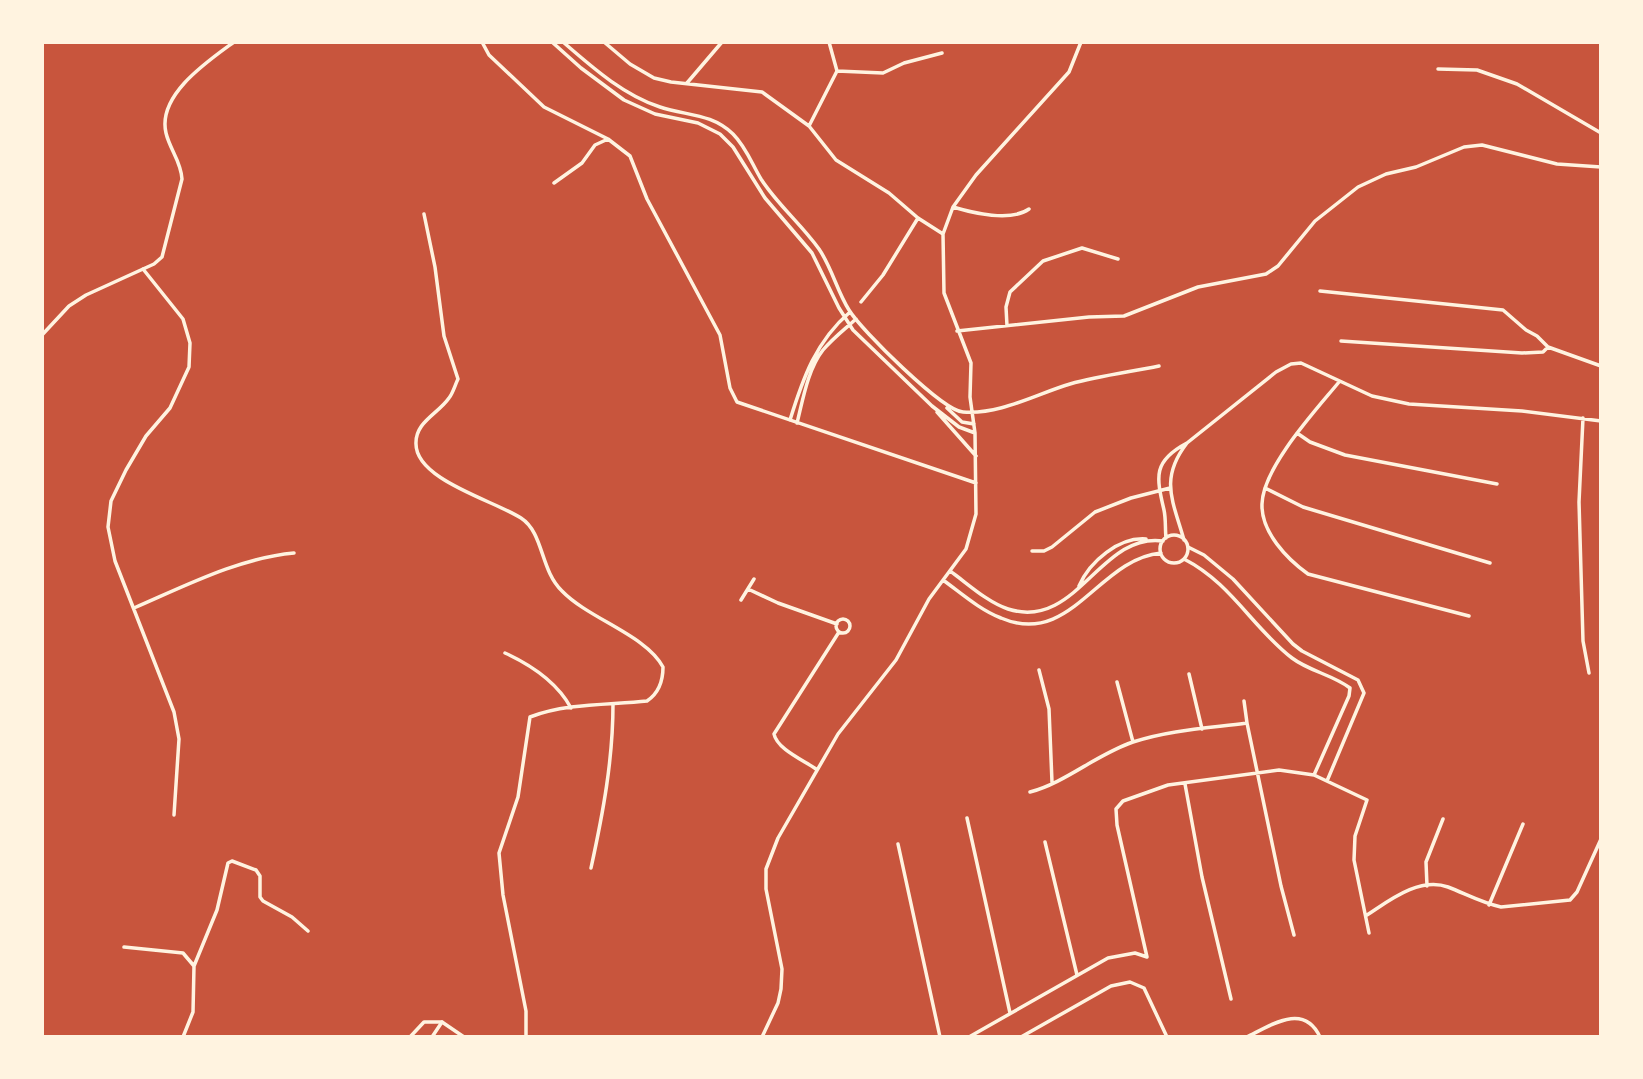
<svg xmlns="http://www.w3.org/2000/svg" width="1643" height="1079" font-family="'Roboto Serif',serif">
  <rect width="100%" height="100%" fill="#c8553d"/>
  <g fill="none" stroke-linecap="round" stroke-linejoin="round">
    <path stroke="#fff3e0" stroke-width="3.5" d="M 482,42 L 489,55 L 544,107 L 608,139 L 630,156 L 647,199 L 720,335 L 730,388 L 737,402 L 976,483
      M 552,42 L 581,68 L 624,100 L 655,114 L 698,123 L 720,134 L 733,147 L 765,198 L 812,253 L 839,308 L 853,330 L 932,406 L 959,427 L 975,433
      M 563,42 C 592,67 623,95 660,107 C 687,116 711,113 733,134 C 746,147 752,164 761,179 C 777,204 801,224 819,249 C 832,268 837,291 849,310 C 861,330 943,411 963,412 C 1000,415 1036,394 1070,384 C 1099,376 1130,372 1159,366
      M 604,42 L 630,64 L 654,78 L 671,82 L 762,92 L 809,126 L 836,160 L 889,193 L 918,218 L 943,234
      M 1438,69 L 1477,70 L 1517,84 L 1601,133
      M 837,71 L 883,73 L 904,63 L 942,53
      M 687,83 L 722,42
      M 809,126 L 837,71 L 829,42
      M 554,183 L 582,163 L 595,145 L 608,139
      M 953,207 C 973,213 1011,222 1029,209
      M 424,214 L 435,267 L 444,336 L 458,379 C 455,385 453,393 449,398 C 438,414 415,422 416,444 C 416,480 495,501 521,518 C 544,533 540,570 562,591 C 589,619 646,635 663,667 C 663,682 659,693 647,701 C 609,705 566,703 530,717 L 518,797 L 499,853 L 503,895 L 526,1011 L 526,1037
      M 143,269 L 183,319 L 190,343 L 189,367 L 170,408 L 146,436 L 126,470 L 111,501 L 108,527 L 115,561 L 174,712 L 179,739 L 174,815
      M 1320,291 L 1503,310 L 1526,330 L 1537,336 L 1548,347 L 1601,366
      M 861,302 L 883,275 L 918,218
      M 1007,326 L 1006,307 L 1010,292 L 1043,261 L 1082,248 L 1118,259
      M 957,331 L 1089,317 L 1124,316 L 1198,287 L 1266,274 L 1278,266 L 1315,221 L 1358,187 L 1386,174 L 1416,167 L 1464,147 L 1482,145 L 1557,164 L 1601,167
      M 1341,341 L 1522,353 L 1543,352 L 1548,347
      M 1339,382 C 1316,410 1263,467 1262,504 C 1261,532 1287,559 1308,574 L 1469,616
      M 947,408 L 962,422 L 974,424
      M 937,412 L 976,456
      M 1583,418 L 1579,502 L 1583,641 L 1589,673
      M 790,420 C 803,378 816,341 850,312
      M 797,423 C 803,399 808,369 823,350 C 833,338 845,329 856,319
      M 1297,433 L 1310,442 L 1345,455 L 1497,484
      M 1187,443 L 1276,372 L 1291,364 L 1301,363 L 1372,396 L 1409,404 L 1522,411 L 1601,421
      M 1265,488 L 1303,507 L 1490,563
      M1160 549a14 14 0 1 1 28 0a14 14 0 1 1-28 0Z
      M 1166,538 C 1165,529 1166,519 1164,510 C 1156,476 1153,461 1187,443 C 1159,479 1173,501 1184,540
      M 1188,547 L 1204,555 L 1233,579 L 1293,644 L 1302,651 L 1358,680 L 1364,693 L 1327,781
      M 1032,551 L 1044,551 L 1052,547 L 1095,512 L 1131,498 L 1170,488
      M 1184,559 C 1231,583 1252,627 1292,658 C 1309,671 1333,675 1350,688 L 1349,696 L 1314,775
      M 950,571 C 967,583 987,602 1008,609 C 1077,631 1100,532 1163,541
      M 943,580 C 961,593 980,610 1001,618 C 1071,648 1098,559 1161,553
      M 1079,586 C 1090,561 1119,537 1146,539
      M 748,589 L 778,603 L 837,624
      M 741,600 L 754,579
      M 134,608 C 185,586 239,558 294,553
      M836 626a7 7 0 1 1 14 0a7 7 0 1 1-14 0Z
      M 505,653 C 531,665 557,682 571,708
      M 1039,670 L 1049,709 L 1052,782
      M 1189,674 L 1202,729
      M 1117,682 L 1133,742
      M 1244,701 L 1247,723 L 1281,886 L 1294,935
      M 816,769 C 803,760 777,749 774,734 L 839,632
      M 1185,784 L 1202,877 L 1231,999
      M 1030,792 C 1065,783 1097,754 1133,742 C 1169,730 1209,728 1247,723
      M 967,818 L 1010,1013
      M 1045,842 L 1077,975
      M 898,844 L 940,1037
      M 591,868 C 603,813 613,760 613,704
      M 1427,886 L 1426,862 L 1443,819
      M 1489,905 L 1523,824
      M 1367,915 C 1390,900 1419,877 1448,887 C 1466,894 1482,903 1501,907 L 1570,900 L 1577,892 L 1601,839
      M 124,947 L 183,953 L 194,966
      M 183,1037 L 193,1012 L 194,966 L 217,910 L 228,863 L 232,861 L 256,870 L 260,876 L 260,897 L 263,901 L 292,917 L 308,931
      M 432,1037 L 442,1022
      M 762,1037 L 778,1003 L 781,989 L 782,969 L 766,889 L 766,869 L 778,838 L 838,734 L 896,660 L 929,599 L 966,549 L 976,514 L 975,433 L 970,397 L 971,363 L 944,293 L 943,234 L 953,207 L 976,175 L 1069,72 L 1081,42
      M 969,1037 L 1108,958 L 1135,953 L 1147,957 L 1117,825 L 1116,809 L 1123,801 L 1168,785 L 1279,770 L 1314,775 L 1367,800 L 1355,836 L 1354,860 L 1369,933"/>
    <path stroke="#fff3e0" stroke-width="3.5" d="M 42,335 L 69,306 L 86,295 L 154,264 L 162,257 L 182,179 C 181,161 170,150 166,133 C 157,95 208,61 234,42
      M 410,1037 L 424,1022 L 442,1022 L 464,1037
      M 1021,1037 L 1111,986 L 1130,982 L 1144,988 L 1167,1037
      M 1247,1037 C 1271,1025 1304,1002 1320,1037"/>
  </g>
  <rect width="1643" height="1079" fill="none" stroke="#fff3e0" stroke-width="88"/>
</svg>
